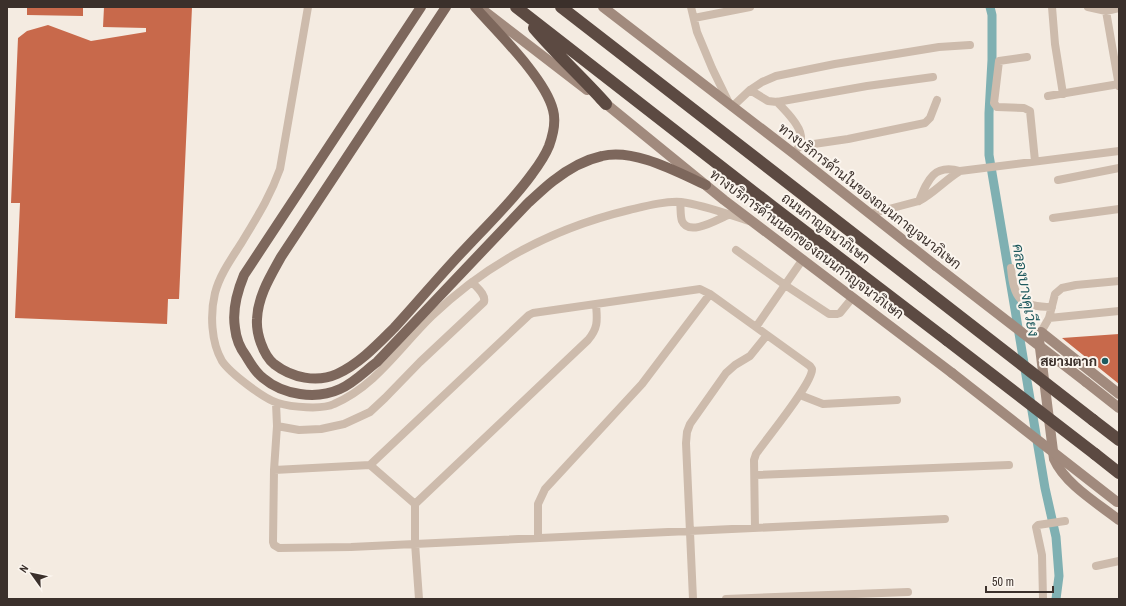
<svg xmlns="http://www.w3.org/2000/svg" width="1126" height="606" font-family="'Archivo Narrow',Sarabun,sans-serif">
  <rect width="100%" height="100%" fill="#f4ebe1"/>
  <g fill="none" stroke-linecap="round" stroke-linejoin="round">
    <path stroke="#7fb0b2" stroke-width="9" d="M 990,7 L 992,15 L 992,60 L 989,113 L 989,155 L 1045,488 L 1056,537 L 1059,576 L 1056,599"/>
  </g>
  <path fill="#c8694b" d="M 27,7 L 83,7 L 83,16 L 27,15 Z
    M 104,7 L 192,7 L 179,299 L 168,299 L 167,324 L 15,318 L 20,203 L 11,203 L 18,38 L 27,31 L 48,25 L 91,41 L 146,32 L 146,28 L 103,27 Z
    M 1119,334 L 1119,384 L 1062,338 Z"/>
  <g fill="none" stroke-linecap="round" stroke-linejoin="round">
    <path stroke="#cdbbac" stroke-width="8" d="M 308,7 L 280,169 C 270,197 257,217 242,242 C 232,258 220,274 215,293 C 210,314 211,342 222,361 C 230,373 264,399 278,403 C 291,407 322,410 334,404 C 376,386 400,347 432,316 C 487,263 554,228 629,210 C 646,206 664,201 681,202 C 704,205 727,214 749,221
      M 691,7 L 697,32 L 712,68 L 729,103
      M 1052,7 L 1055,44 L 1063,94
      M 1088,7 L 1106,11 L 1119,8
      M 1106,11 L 1119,86
      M 694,18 L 750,7
      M 1027,57 L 999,61 L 994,103 L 997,107 L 1024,108 L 1030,111 L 1035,161
      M 750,90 L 768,101 L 777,102 L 867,86 L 933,77
      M 1048,96 L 1119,84
      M 777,102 C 785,110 800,125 801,136 C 801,140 801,143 800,146 L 796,150
      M 732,107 L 750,90 L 762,82 L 776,76 L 835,64 L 939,47 L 970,45
      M 800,146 L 848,139 L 925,123 L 930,118 L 937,100
      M 1058,180 L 1119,168
      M 919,201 C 928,179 934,164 960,171
      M 680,202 C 681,208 680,215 682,221 C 689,237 718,219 728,215
      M 870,214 L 919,201 C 934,193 945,180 960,171 L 1119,151
      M 1053,218 L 1119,209
      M 736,250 L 785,285 L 829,314 L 837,314 L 840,313 L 853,297
      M 1011,268 C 1014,298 1019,307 1052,307
      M 1049,318 L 1119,311
      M 756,327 L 803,259
      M 1041,332 L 1049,318 L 1055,294 L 1062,288 L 1076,285 L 1119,281
      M 800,395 L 823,404 L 897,400
      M 276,403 L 277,426 L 274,470 L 273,542 L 274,545 L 279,548 L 351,547 L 945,519
      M 277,426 L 299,430 L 321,429 L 344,424 L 370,412 L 385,398 L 420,362 L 484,302 C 486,294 477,288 472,282
      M 370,465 L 415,504 L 415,543 L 419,599
      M 274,470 L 370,465 L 529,315 L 533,313 L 700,289 L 710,294 L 810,366 L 812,369 C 813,383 766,439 756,454 L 754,460 L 755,528
      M 755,475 L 1009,465
      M 415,504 L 588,340 C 599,327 597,319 596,304
      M 538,538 L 538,504 L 545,489 L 642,384 L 710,294
      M 1096,566 L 1119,561
      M 693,599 L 686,443 L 687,432 L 690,424 L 726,373 L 735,365 L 750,356 L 767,335
      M 726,599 L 908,592
      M 1043,599 L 1042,555 L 1036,527 L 1038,525 L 1065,521"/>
    <path stroke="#a18a7d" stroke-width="10" d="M 479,7 L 587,90
      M 603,7 L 793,153 L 936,266
      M 600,99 L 724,200 L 952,373
      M 1086,382 L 1119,408
      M 1119,394 L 1041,332 L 1039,340 L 1054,459 C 1065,484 1097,503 1119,520"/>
    <path stroke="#7d675c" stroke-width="10" d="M 421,7 L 244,275 C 237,292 232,310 235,328 C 236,338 240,348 246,356 C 251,364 255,372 263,378 C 283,395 316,400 340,389 C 354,383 365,371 377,362 L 528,203 C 536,196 544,188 553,181 C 567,170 584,160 602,156 C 634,148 677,172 706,185
      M 446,7 L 281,257 C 270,277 258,296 257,319 C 256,333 263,355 274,364 C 292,378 317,383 337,374 C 359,364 377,345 394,328 C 418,302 441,274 465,249 C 488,224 512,202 532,174 C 538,166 545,156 549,146 C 553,135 556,121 553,110 C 545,78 497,32 475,7"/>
    <path stroke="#5c4a42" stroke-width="12" d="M 516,7 L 773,207 L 947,340
      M 561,7 L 922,287
      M 534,28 C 557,55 583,78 606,104
      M 1093,420 L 1119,440
      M 1095,454 L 1119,473"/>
    <path stroke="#a18a7d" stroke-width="10" d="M 936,266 L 1086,382
      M 952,373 L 1117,502"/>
    <path stroke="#5c4a42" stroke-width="12" d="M 922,287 L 1093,420
      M 947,340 L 1095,454"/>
  </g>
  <circle fill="#1f5a5e" stroke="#fbf5ee" stroke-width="1.5" cx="1105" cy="361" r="4"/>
  <g text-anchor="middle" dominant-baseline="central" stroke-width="4" stroke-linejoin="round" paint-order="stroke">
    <g font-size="14" fill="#3b302b" stroke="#fbf5ee">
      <text transform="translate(870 196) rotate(38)">ทางบริการด้านในของถนนกาญจนาภิเษก</text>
      <text transform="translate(826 228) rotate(37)">ถนนกาญจนาภิเษก</text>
      <text transform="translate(807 244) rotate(37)">ทางบริการด้านนอกของถนนกาญจนาภิเษก</text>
    </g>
    <g font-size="14" font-weight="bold" fill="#3b302b" stroke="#fbf5ee" text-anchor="end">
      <text x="1097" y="361">สยามตาก</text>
    </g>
    <g font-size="15" font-style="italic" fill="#1f5a5e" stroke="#fbf5ee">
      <text transform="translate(1026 290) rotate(80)">คลองบางคูเวียง</text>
    </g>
  </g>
  <rect width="1126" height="606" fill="none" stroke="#3b302b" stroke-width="16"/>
  <g transform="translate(32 574) rotate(303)" stroke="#fbf5ee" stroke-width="3" paint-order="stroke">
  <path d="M0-3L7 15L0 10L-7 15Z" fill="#3b302b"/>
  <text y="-6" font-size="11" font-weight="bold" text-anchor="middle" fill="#3b302b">N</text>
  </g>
  <path d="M986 586v6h67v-6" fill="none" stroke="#3b302b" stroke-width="2"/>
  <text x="992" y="586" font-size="12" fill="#3b302b" stroke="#fbf5ee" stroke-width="3" paint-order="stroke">50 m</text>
</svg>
